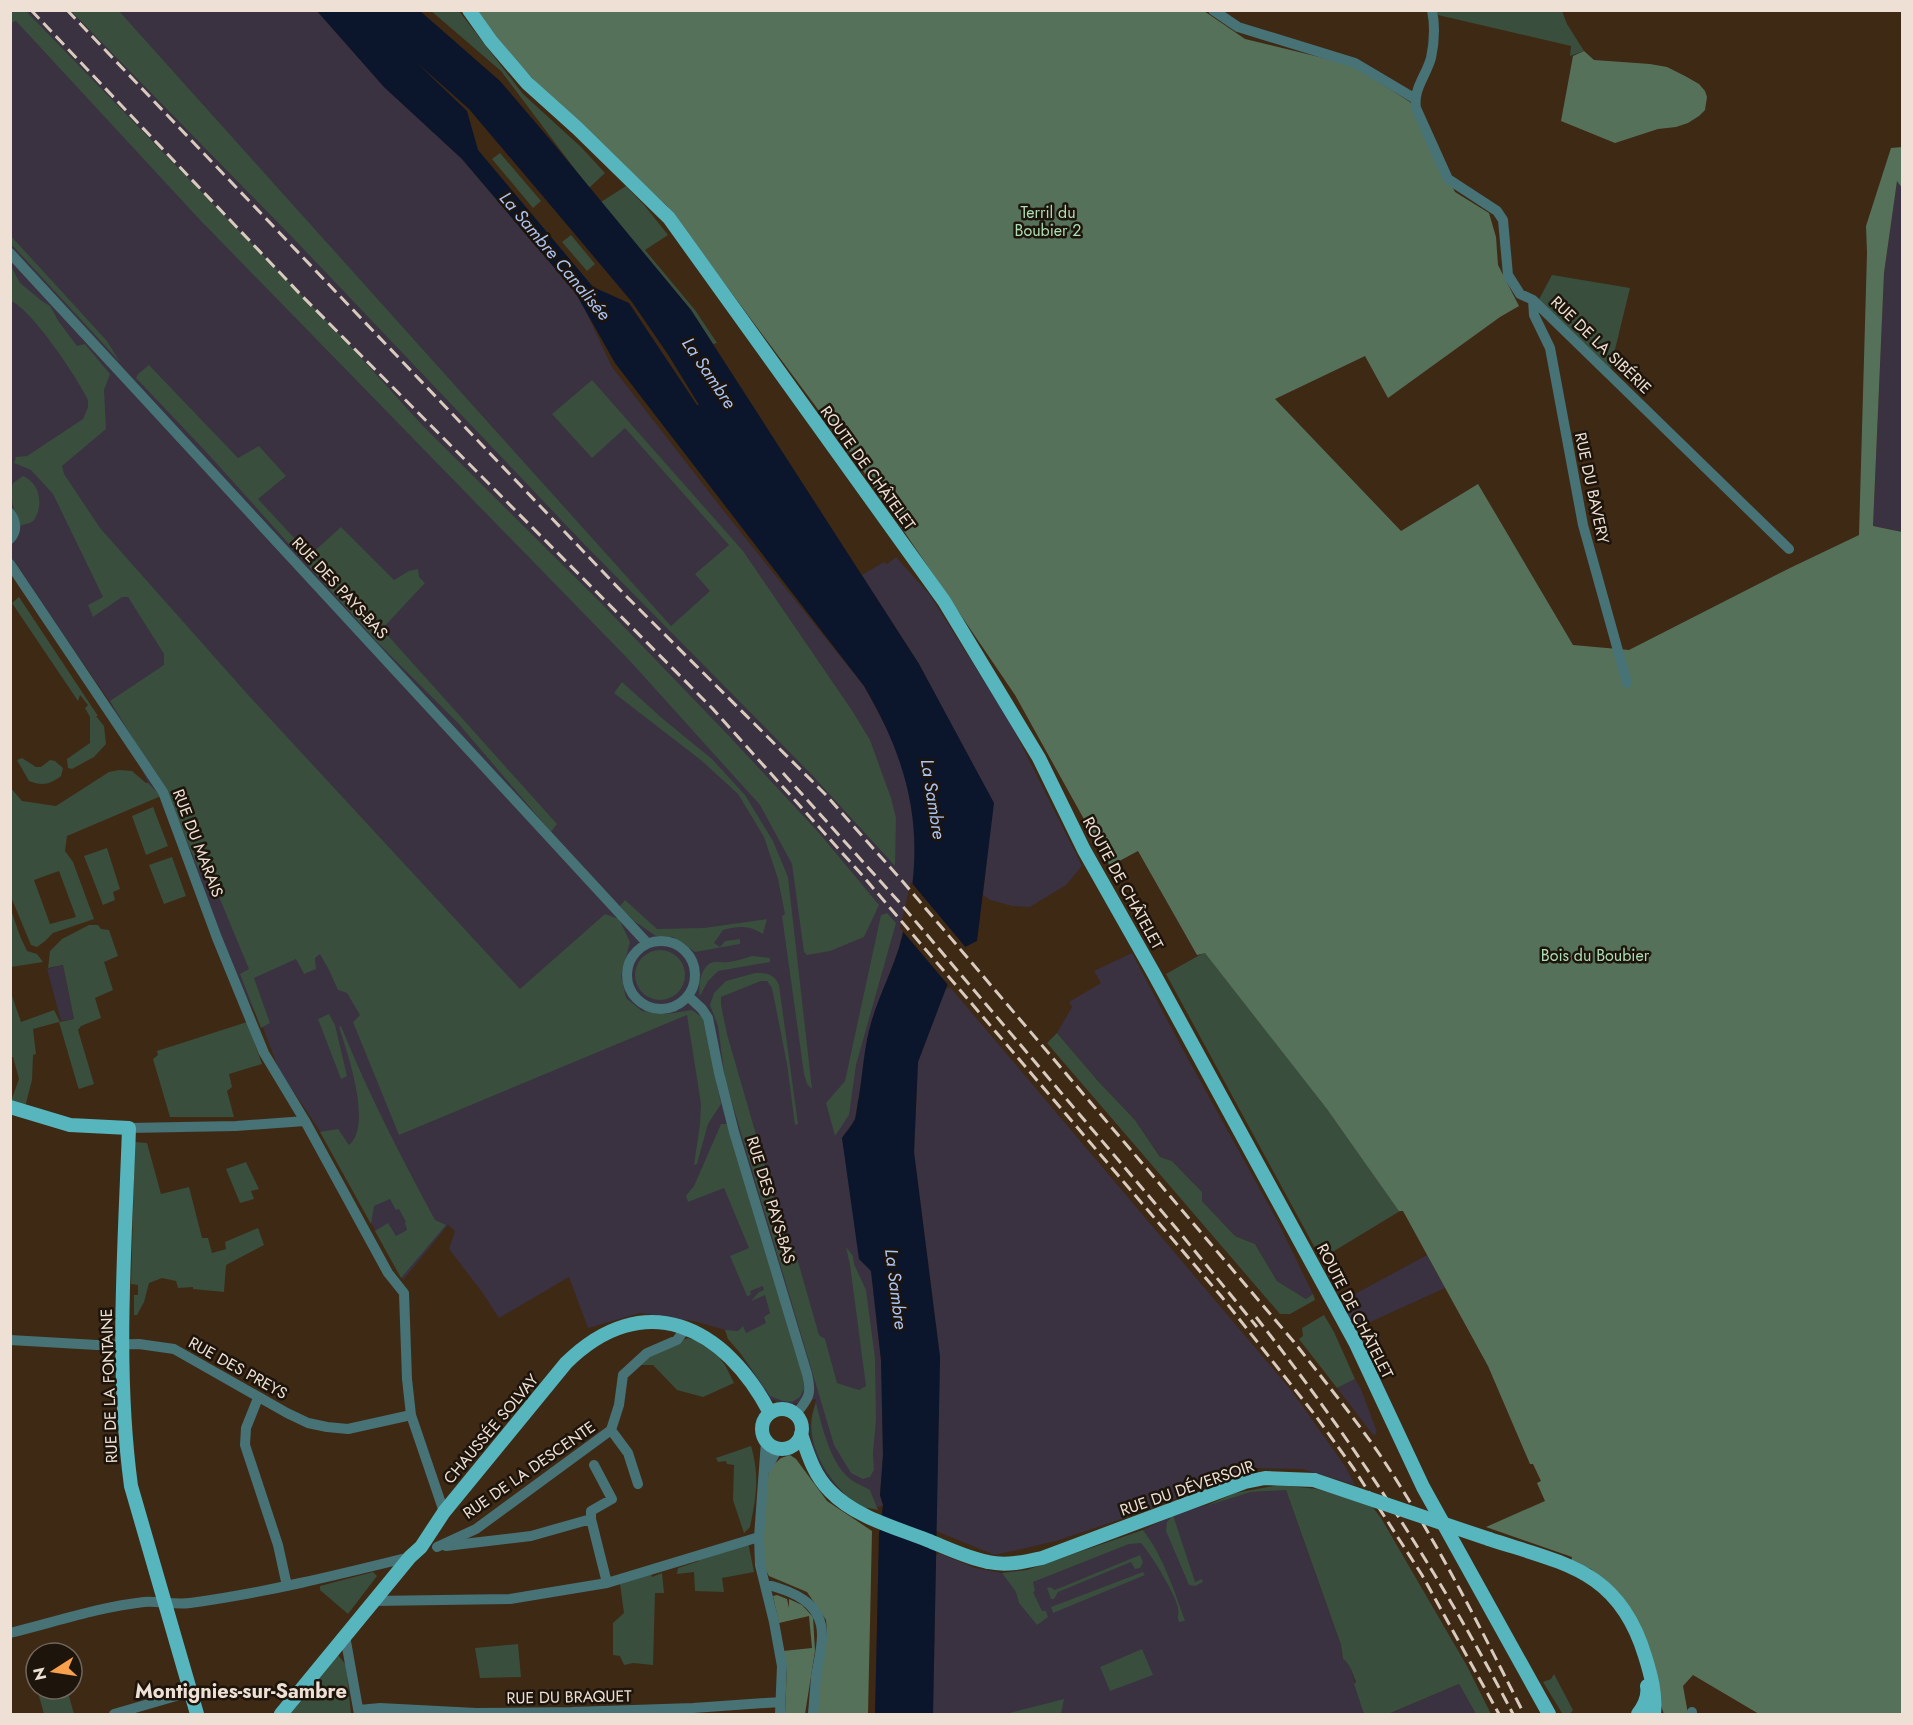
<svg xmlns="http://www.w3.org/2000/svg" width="1913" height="1725" font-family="Jost,sans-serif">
  <rect width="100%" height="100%" fill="#3e2915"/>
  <path fill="#3a3141" d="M 11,11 L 317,11 L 384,87 L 462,159 L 575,292 L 580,299 L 612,367 L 723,510 L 864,686 L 896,746 L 907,781 L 913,815 L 916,849 L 914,882 L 899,948 L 871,1022 L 855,1119 L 842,1138 L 871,1271 L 881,1360 L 883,1455 L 880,1495 L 883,1505 L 880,1507 L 854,1504 L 830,1480 L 815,1456 L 810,1433 L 811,1419 L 816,1399 L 788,1405 L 770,1399 L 725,1330 L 694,1321 L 640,1313 L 588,1328 L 569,1277 L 499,1318 L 482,1292 L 449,1249 L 455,1231 L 448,1225 L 403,1280 L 318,1128 L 279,1070 L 262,1025 L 234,976 L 161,796 L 148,783 L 110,702 L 28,584 L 11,569 Z
    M 1898,172 L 1902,172 L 1902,532 L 1873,526 L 1884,273 Z
    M 896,557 L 930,595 L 1010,722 L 1082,866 L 1066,885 L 1030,907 L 1012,906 L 990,900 L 983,895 L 993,803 L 919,664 L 862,575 L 884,562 L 887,564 Z
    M 1132,953 L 1181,1046 L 1278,1222 L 1313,1294 L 1306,1299 L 1277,1281 L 1255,1244 L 1235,1236 L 1202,1201 L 1202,1192 L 1172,1161 L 1160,1157 L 1135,1120 L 1098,1081 L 1057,1033 L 1072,1007 L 1069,1002 L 1101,983 L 1094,971 Z
    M 63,965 L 74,1019 L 61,1021 L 47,969 Z
    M 950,987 L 1291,1390 L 1345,1466 L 1355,1485 L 1302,1469 L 1246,1468 L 1220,1481 L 1130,1516 L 1056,1541 L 995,1555 L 936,1531 L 940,1357 L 914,1152 L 918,1062 L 945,990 Z
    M 1427,1255 L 1445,1288 L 1355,1329 L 1342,1301 Z
    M 1355,1379 L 1361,1389 L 1377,1432 L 1374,1436 L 1337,1388 Z
    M 1282,1490 L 1286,1490 L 1341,1645 L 1343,1659 L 1349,1664 L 1351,1669 L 1364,1714 L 933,1714 L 936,1556 L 939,1553 L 975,1568 L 1002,1573 L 1027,1570 L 1143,1530 L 1173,1515 L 1251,1492 Z
    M 1459,1684 L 1476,1714 L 1388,1714 Z"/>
  <path fill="#394e3c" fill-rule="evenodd" d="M 11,10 L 26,11 L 342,337 L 423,426 L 602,604 L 730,737 L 820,834 L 879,905 L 864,937 L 830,951 L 807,955 L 804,952 L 792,864 L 760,805 L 630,661 L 201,221 L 16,21 L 11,23 Z
    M 430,10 L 459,11 L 523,94 L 581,147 L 605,173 L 589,188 L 501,71 Z
    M 71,11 L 119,11 L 671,626 L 710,591 L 695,574 L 729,545 L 625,428 L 592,458 L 552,414 L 592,380 L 743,551 L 853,712 L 870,740 L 891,798 L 896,818 L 895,866 L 812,775 L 585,545 L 295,240 Z
    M 1437,11 L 1562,11 L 1567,24 L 1584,51 L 1570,56 L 1571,46 L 1438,15 Z
    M 500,153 L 541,201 L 533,208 L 492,159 Z
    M 626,186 L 645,206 L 668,235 L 645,250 L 695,310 L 717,343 L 713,344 L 691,310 L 601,202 Z
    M 10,235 L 107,341 L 120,362 L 11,244 Z
    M 571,235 L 595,264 L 587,271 L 562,242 Z
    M 10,264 L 20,283 L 42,301 L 50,306 L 59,322 L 77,346 L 85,344 L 110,374 L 104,390 L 106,429 L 62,466 L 64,474 L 100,528 L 250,697 L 520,989 L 605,914 L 619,919 L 630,942 L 621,976 L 626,998 L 642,1011 L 667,1014 L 692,1010 L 703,1018 L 721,1104 L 708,1124 L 697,1164 L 694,1165 L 700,1124 L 701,1104 L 687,1015 L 399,1135 L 353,1022 L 360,1015 L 347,993 L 338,990 L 329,970 L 320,954 L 315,958 L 316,969 L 304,974 L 296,959 L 254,978 L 270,1023 L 261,1028 L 240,974 L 249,969 L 207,868 L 199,870 L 167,794 L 110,701 L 164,665 L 164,654 L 128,597 L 122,597 L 93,617 L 88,605 L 103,597 L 53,494 L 31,470 L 14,463 L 16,457 L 27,456 L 83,419 L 88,407 L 88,400 C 77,377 32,310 11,301 Z
    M 1552,275 L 1630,288 L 1609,374 L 1537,303 Z
    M 149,365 L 238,458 L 259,446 L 286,476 L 258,499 L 310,555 L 341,527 L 394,580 L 409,571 L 418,569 L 419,577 L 425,583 L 382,629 L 557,824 L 551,832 L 458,723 L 376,641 L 209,455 L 136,378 L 138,374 Z
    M 23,476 C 40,483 44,505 34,520 C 31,524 24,524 20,526 C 14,511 9,498 13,483 Z
    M 19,597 L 98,716 L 96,716 L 104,726 L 106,744 L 94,757 L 72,769 L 68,768 L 67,759 L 90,743 L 90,717 L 85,708 L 88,705 L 80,695 L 78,701 L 12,603 Z
    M 622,682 L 663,719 L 712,759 L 745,795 L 773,841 L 788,877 L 812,1089 L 807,1084 L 804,1074 L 782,916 L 785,914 L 778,879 L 764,837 L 738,794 L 702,761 L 614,693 Z
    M 22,758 L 36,767 L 41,767 L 50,760 L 55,761 L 63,768 L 61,776 C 49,785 42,786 29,781 L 17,760 Z
    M 119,770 L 132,771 L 146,783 L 148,783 L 161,796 L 67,836 L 65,851 L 73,862 L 94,919 L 53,933 L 45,941 L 37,947 L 31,945 L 11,897 L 10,787 L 22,801 L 56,806 L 109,772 ZM 59,871 L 76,917 L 50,924 L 34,880 Z
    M 153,807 L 168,846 L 146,855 L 132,816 Z
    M 107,848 L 120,889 L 113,892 L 115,900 L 103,905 L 84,856 Z
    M 172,857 L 186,896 L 164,904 L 149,865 Z
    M 625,900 L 657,929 L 704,928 L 767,919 L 763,934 C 748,925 739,926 723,930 L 714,943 L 720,947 L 725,941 L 740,939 L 740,944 L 695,952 L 673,937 L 656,936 L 634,921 L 620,906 Z
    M 10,907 L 20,936 L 27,951 L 37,954 L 43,962 L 11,967 Z
    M 887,913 L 896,923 L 856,1065 L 849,1115 L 835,1136 L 826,1103 L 845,1081 L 881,915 Z
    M 89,925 L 98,925 L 101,929 L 109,930 L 118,956 L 104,962 L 113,990 L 95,998 L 101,1018 L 81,1026 L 78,1030 L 94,1084 L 79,1089 L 78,1087 L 59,1022 L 33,1029 L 36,1054 L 33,1055 L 32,1080 L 25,1107 L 11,1101 L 19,1079 L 13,1057 L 11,1057 L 10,990 L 21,1022 L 54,1010 L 60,1022 L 74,1019 L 63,965 L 48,968 L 50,951 L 62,939 Z
    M635 975a25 25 0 1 1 50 0a25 25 0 1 1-50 0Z
    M 1205,952 L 1328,1108 L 1400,1211 L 1321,1259 L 1166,974 Z
    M 752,956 L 770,958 L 770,962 L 718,971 L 708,981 L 700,996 C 698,988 700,970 709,964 C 715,960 722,963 728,962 C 736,961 745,958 752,956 Z
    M 755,973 C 766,973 774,973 779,985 L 798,1124 L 795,1125 L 787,1064 L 772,988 L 767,981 L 761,981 L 721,997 L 721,1005 L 727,1034 L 789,1249 L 795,1251 L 819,1335 L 825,1339 L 837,1383 L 859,1390 L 866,1386 L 850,1265 L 846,1247 L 853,1256 L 854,1264 L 866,1290 L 875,1358 L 876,1420 L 873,1453 L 874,1470 L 870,1477 L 863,1479 L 851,1473 L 834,1445 L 725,1079 L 718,1026 L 710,1005 L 714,993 L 726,981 Z
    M 329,1014 L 335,1025 L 347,1076 L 341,1079 L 318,1019 Z
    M 247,1022 L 262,1064 L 229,1074 L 232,1087 L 227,1091 L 234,1117 L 170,1117 L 153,1059 L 158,1055 L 157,1051 Z
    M 341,1026 C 368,1093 401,1157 435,1220 L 446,1225 L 401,1278 L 375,1231 L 388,1223 L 396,1236 L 407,1230 L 405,1223 L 406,1222 L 399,1209 L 396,1210 L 390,1199 L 374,1206 L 371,1224 L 320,1132 L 338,1129 L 349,1145 C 373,1125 347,1052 339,1027 Z
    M 1057,1033 L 1098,1081 L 1135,1120 L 1160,1157 L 1172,1161 L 1202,1192 L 1202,1201 L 1235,1236 L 1255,1244 L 1277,1281 L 1306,1299 L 1313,1294 L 1315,1300 L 1290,1314 L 1280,1314 L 1047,1043 Z
    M 721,1124 L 728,1124 L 803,1376 L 804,1389 L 800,1397 L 792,1402 L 783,1401 L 770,1396 L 741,1354 L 728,1339 L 725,1330 L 738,1331 L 743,1326 L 746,1333 L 766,1323 L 764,1317 L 770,1313 L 765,1295 L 751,1301 L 759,1292 L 764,1290 L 763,1286 L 750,1291 L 751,1295 L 747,1296 L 730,1256 L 749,1248 L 724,1188 L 688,1202 L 686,1196 L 694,1186 Z
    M 135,1142 L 147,1143 L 161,1194 L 189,1187 L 202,1238 L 208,1238 L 212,1253 L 226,1249 L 225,1242 L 258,1228 L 264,1245 L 226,1265 L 224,1292 L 193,1289 L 193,1287 L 178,1288 L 176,1281 L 162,1278 L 149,1283 L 144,1302 L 137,1315 L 134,1315 L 134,1295 L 138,1295 L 138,1285 L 131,1284 Z
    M 246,1162 L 259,1189 L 251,1191 L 254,1199 L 240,1203 L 226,1169 Z
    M 1324,1315 L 1334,1332 L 1355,1379 L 1337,1388 L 1299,1339 L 1303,1336 L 1302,1328 Z
    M 688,1338 L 708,1344 L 725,1365 L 734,1383 L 703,1397 L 677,1390 L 653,1365 L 638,1365 L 642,1357 Z
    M 816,1403 C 822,1426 831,1467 853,1481 C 858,1484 865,1487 870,1490 L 878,1510 C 871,1508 862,1508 855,1504 C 850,1502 846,1495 842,1491 C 820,1468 803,1434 816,1403 Z
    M 751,1446 C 760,1477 756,1497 750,1527 L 744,1533 L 733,1500 L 734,1465 L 727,1464 L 726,1461 L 718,1462 L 716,1458 Z
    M 1279,1485 L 1317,1489 L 1371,1505 L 1381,1518 L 1467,1666 L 1491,1714 L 1476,1714 L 1459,1684 L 1388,1714 L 1364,1714 L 1354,1684 L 1356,1682 C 1352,1673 1351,1665 1343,1659 L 1341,1645 L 1286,1490 L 1251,1492 L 1206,1506 L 1235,1493 Z
    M 1173,1515 L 1195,1582 L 1202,1579 L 1203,1582 L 1195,1586 L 1189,1585 L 1166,1531 L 1167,1522 Z
    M 1143,1530 C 1163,1556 1174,1590 1185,1621 L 1179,1622 C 1177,1617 1179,1614 1178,1608 C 1176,1595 1151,1554 1141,1543 L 1129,1544 L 1033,1582 L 1035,1591 L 1033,1592 L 1042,1611 L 1046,1611 L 1048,1617 L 1037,1625 L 1019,1603 L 1016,1592 L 1002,1573 L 1027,1570 Z
    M 748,1542 L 754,1572 L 722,1578 L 724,1592 L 695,1591 L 694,1572 L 677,1574 L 678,1568 L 699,1561 L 698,1554 Z
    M 1140,1555 L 1143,1562 L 1140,1568 L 1135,1569 L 1131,1562 L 1058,1592 L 1054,1599 L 1051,1599 L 1047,1588 L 1050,1587 L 1055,1590 Z
    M 650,1570 L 652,1577 L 662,1573 L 664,1593 L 655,1593 L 653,1665 L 633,1663 L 624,1665 L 620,1656 L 613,1655 L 613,1623 L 624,1613 L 620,1584 Z
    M 373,1572 L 377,1576 L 348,1614 L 320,1590 L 320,1586 Z
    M 1143,1572 L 1145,1575 L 1053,1613 L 1051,1607 Z
    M 518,1644 L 521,1677 L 480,1678 L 475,1648 Z
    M 1142,1649 L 1153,1675 L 1110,1691 L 1100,1667 Z
    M 338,1655 L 346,1665 L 351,1714 L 288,1714 Z
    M 1554,1674 L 1573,1710 L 1570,1714 L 1562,1713 L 1543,1682 L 1551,1679 Z
    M 37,1689 L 67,1689 L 74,1714 L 44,1714 Z
    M 1064,1699 L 1061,1714 L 1005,1714 Z"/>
  <path fill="#56715a" d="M 476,11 L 1204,11 L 1245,39 L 1352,65 L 1410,102 L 1455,192 L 1489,213 L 1496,237 L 1498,265 L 1519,306 L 1500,317 L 1388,398 L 1365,356 L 1275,399 L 1401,531 L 1478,484 L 1573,645 L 1629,650 L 1790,568 L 1859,535 L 1867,253 L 1866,226 L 1891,148 L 1902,147 L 1902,188 L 1897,181 L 1884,273 L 1873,526 L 1902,532 L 1902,1714 L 1759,1714 L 1693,1675 L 1683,1686 L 1688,1714 L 1664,1714 L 1621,1597 L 1591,1569 L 1571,1562 L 1572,1557 L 1486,1527 L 1545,1501 L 1537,1483 L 1541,1481 L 1533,1464 L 1530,1464 L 1488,1366 L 1403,1211 L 1399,1211 L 1327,1109 L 1205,953 L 1197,955 L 1138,851 L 1110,866 L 1015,695 L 857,462 L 667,206 L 536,82 L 498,42 Z
    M 1584,51 L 1594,60 L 1650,64 L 1667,67 L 1685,76 L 1699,84 L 1705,91 L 1707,97 L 1705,110 L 1699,116 L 1688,123 L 1676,127 L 1658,129 L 1615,143 L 1561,121 L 1573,56 Z
    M 790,1455 L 796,1459 L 827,1501 L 872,1531 L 868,1714 L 813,1714 L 827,1633 L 826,1620 L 807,1592 L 769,1576 L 765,1569 L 760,1531 L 769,1469 L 781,1458 Z
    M 777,1595 L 787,1599 L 789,1608 L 789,1599 L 802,1605 L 813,1617 L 815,1651 L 805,1714 L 785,1714 L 787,1667 L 783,1651 L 812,1648 L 809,1616 L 779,1623 L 773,1596 Z"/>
  <path fill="#0b152b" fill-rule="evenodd" d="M 317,11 L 420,11 L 500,81 L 553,143 L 691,310 L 919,664 L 994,803 L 977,941 L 961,949 L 918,1062 L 914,1152 L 940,1357 L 933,1714 L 875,1714 L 879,1534 L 883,1505 L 880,1495 L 883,1455 L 881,1360 L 871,1271 L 859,1259 L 842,1138 C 846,1132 852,1126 855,1119 C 857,1113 857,1104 859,1097 C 863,1072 864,1045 872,1020 C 879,996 891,973 899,948 C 928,849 916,774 864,686 L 615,363 L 575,292 L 462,159 L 384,87 ZM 415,61 L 469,109 L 563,220 L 632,302 L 669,356 L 699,405 L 697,405 L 629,303 L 593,287 L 478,150 L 467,111 Z"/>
  <path fill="#3e2915" d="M 911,882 L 967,949 L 963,951 L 949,986 L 900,928 Z"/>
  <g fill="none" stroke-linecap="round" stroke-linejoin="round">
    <path stroke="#477276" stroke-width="10" d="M 1213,10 L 1238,27 L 1355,63 L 1414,98
      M 1432,10 C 1435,25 1434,44 1431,58 C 1426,76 1413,89 1416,108 L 1448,179 L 1497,211 L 1503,220 L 1508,275 L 1520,294 L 1533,300 L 1789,549
      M 10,253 L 647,943
      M 1533,300 L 1534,315 L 1550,348 L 1583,525 L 1627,683
      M 10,513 C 17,522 17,531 10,539
      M 10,564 L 163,792 L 217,938 L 264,1053 L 305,1121
      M627 975a34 34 0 1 1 68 0a34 34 0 1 1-68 0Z
      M 688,996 L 702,1009 L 708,1018 L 719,1073 L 734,1132 L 807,1374 C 812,1394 809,1398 796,1414
      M 129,1128 L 236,1126 L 305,1121 L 388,1273 L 404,1293 L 407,1379 L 411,1415 L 444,1512
      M 10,1340 L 97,1345 L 139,1344 L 174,1349 L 287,1413 L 308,1423 L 327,1427 L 348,1429 L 411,1415
      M 258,1398 L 246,1428 L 245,1445 L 278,1545 L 287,1586
      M 611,1430 L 628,1453 L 638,1484
      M 766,1441 L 759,1537 L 760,1565 L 774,1622 L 782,1666 L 780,1714
      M 767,1468 L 778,1448
      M 591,1519 L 591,1511 L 612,1499 L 594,1465
      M 446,1546 L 531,1536 L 591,1519 L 607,1583
      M 437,1547 L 476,1529 L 611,1430 L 619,1405 L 623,1375 L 647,1353 L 677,1340 L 686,1328
      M 765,1584 C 792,1591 822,1602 822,1635 C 822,1649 818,1663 816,1677 C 815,1689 814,1702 813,1714
      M 373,1601 L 510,1599 L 607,1583 L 759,1537
      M 10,1633 C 55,1622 99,1607 144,1602 C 159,1601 175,1605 190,1603 C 264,1593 337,1575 410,1557
      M 345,1636 L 359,1714
      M 359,1710 L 380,1708 L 476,1713 L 572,1712 L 693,1708 L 780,1702
      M 1692,1712 L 1692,1714
      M 114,1714 L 190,1692"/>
    <path stroke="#56b5bd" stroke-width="14" d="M 469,10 L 491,41 L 527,83 L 577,128 L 669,218 L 944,601 L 1039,758 L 1084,850 L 1153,972 L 1356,1344 L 1423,1487 L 1549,1714
      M 10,1107 L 70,1125 L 129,1128 C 125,1247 115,1367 131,1486 L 197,1714
      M762 1429a20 20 0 1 1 40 0a20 20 0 1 1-40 0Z
      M 801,1434 C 808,1455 814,1475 830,1491 C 855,1517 894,1527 927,1540 C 947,1548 967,1558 988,1562 C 1006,1566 1024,1562 1042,1558 L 1245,1482 L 1265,1478 L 1314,1480
      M 1489,1539 C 1565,1564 1619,1570 1645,1656 C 1651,1675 1656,1694 1654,1714
      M 281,1714 L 410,1557 L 421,1547 L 444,1512 L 566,1363 C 644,1286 725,1326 770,1413
      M 1638,1714 C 1644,1706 1649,1697 1647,1686"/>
    <path stroke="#d9cabe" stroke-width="3" stroke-dasharray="12 6" stroke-linecap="butt" d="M 31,10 L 302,296 L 712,708 L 862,875 L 1221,1296 L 1315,1415 L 1354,1469 L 1422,1575 L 1499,1714
      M 67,10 L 625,595 L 825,794 L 904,883 L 1294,1342 C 1323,1379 1353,1416 1380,1455 C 1435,1537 1480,1627 1524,1714
      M 783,773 L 900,903 L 1176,1228 L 1257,1327
      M 1256,1317 C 1354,1442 1440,1574 1513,1714"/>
    <path stroke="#56b5bd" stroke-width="14" d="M 1314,1480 L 1489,1539"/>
  </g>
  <g text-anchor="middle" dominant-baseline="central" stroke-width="5" stroke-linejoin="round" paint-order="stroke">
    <g font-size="16" fill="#addfb6" stroke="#1d140b">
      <text x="1048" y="212">Terril du<tspan x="1048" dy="18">Boubier 2</tspan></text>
      <text x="1595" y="955">Bois du Boubier</text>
    </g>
    <g font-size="16" fill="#eee0d4" stroke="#1d140b">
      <text transform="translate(1601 345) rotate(44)">RUE DE LA SIBÉRIE</text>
      <text transform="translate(868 468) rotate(54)">ROUTE DE CHÂTELET</text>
      <text transform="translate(1592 488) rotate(78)">RUE DU BAVERY</text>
      <text transform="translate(340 588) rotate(47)">RUE DES PAYS-BAS</text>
      <text transform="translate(198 843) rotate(69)">RUE DU MARAIS</text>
      <text transform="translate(1123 883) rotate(61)">ROUTE DE CHÂTELET</text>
      <text transform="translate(771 1200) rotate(73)">RUE DES PAYS-BAS</text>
      <text transform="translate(1355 1311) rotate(63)">ROUTE DE CHÂTELET</text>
      <text transform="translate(238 1368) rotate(29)">RUE DES PREYS</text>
      <text transform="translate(109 1386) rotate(-92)">RUE DE LA FONTAINE</text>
      <text transform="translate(491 1429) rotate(-50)">CHAUSSÉE SOLVAY</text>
      <text transform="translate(529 1470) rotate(-35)">RUE DE LA DESCENTE</text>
      <text transform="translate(1187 1488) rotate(-19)">RUE DU DÉVERSOIR</text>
      <text transform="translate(569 1697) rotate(-1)">RUE DU BRAQUET</text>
    </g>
    <g font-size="18" font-style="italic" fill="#abc4f6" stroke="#1d140b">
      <text transform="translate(555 256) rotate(50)">La Sambre Canalisée</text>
      <text transform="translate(709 373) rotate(56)">La Sambre</text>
      <text transform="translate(933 799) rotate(81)">La Sambre</text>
      <text transform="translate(896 1289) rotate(83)">La Sambre</text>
    </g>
    <g font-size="20" font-weight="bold" fill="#eee0d4" stroke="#1d140b">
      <text x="241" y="1691">Montignies-sur-Sambre</text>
    </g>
  </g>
  <rect width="1913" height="1725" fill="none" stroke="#eee0d4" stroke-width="24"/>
  <g transform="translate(54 1671) rotate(258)"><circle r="28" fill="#1d140b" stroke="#71665b" stroke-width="1.5"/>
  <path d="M0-4.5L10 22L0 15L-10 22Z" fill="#f9a04c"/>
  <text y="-9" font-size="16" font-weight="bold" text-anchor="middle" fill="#eee0d4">N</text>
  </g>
</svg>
